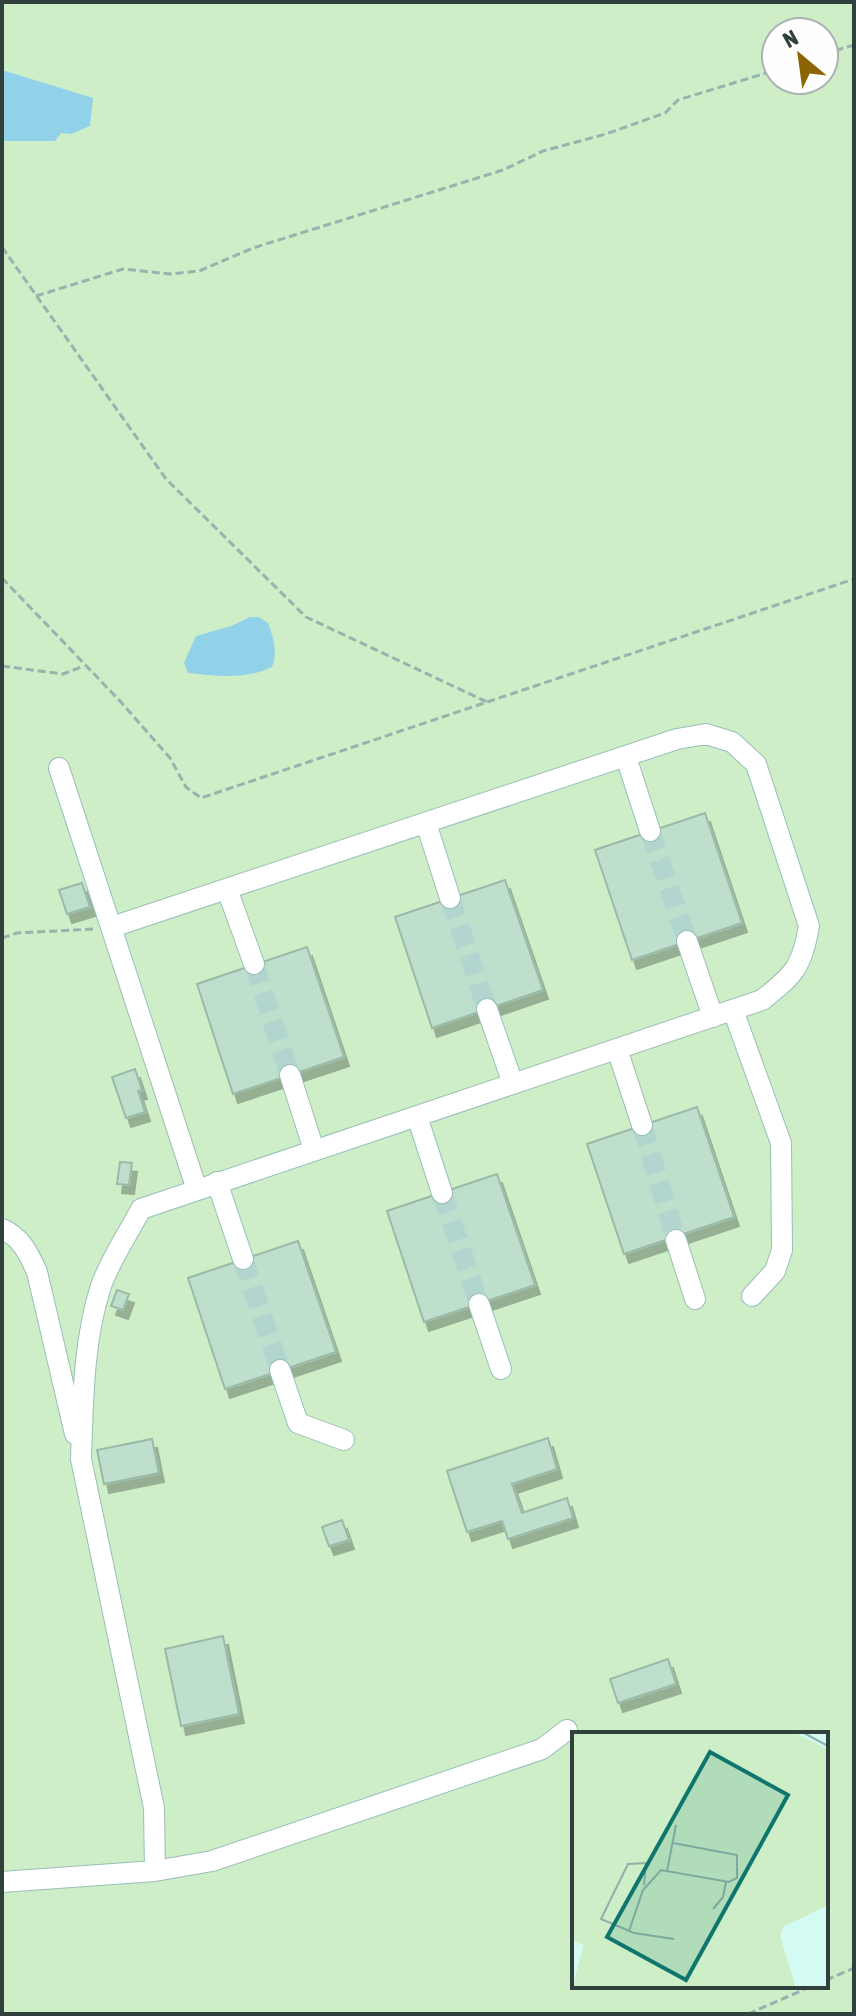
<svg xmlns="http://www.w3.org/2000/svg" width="856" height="2016" font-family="'Asap Condensed',sans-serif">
  <defs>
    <filter id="shadow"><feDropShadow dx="5" dy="9" stdDeviation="0" flood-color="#0004"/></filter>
  </defs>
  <rect width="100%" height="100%" fill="#d3fbf3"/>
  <path fill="#cdeec7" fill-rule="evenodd" d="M 2,2 L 854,2 L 854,2014 L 2,2014 ZM 776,32 L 824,32 L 824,80 L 776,80 ZM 574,1734 L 826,1734 L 826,1986 L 574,1986 Z"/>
  <path fill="#92d2e9" d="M 2,70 L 93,98 L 90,126 L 71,134 L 61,133 L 55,141 L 2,141 Z
    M 250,617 L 259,617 L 268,623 C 273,636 278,653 272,667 C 245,680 217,676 188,673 L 184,663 L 196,636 L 231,626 Z"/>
  <path fill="#bedfcc" stroke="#99baa8" stroke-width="2" filter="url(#shadow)" d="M 705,813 L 742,923 L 632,960 L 595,850 Z
    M 505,880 L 543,990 L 432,1028 L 395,917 Z
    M 82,883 L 90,907 L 67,914 L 59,890 Z
    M 307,947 L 344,1057 L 233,1094 L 197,984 Z
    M 135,1069 L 142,1090 L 138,1091 L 145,1112 L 126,1118 L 112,1077 Z
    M 697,1107 L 734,1217 L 624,1254 L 587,1144 Z
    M 120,1162 L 132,1163 L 129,1185 L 117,1184 Z
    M 497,1174 L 535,1285 L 424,1322 L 387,1211 Z
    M 298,1241 L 336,1352 L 225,1389 L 188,1278 Z
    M 117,1290 L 129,1294 L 123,1310 L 111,1306 Z
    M 548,1438 L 557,1469 L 512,1484 L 522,1513 L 567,1498 L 573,1518 L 508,1539 L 502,1521 L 467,1532 L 447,1471 Z
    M 152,1439 L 159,1473 L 104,1484 L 97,1450 Z
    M 342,1520 L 349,1540 L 329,1546 L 322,1527 Z
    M 223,1636 L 239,1714 L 181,1726 L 165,1649 Z
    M 668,1659 L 676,1684 L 618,1703 L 610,1679 Z"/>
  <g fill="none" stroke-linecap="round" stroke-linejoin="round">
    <path stroke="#b2d6cf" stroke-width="20" stroke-dasharray="20 10" stroke-linecap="butt" d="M 650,831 L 687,941
      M 450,898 L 487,1009
      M 254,964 L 290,1075
      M 642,1125 L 676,1240
      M 442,1193 L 479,1304
      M 243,1259 L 280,1370"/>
    <defs>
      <path id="minor" d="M 626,757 L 650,831
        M 59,768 L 197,1190
        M 426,823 L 450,898
        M 227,889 L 254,964
        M 112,927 L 677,739 L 706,734 L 732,742 L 756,764 L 809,926 C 802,967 794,975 762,1000 L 141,1209 C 128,1234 110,1260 101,1286 C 83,1341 83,1403 81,1459 L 154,1808 L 155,1871
        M 687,941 L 713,1017
        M 487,1009 L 513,1084
        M 733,1010 L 781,1143 L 782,1250 L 775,1271 L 752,1296
        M 617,1049 L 642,1125
        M 290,1075 L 314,1150
        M 417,1116 L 442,1193
        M 217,1182 L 243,1259
        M 2,1229 C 21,1237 29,1254 37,1272 L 75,1434
        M 676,1240 L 695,1299
        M 479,1304 L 501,1369
        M 280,1370 L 298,1423 L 344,1440
        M 2,1882 L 155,1871 L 212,1861 L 542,1749 L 567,1730"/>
    </defs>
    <use href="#minor" stroke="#99bfb8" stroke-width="22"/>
    <path stroke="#95b4ad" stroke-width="3" stroke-dasharray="8 4" stroke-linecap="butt" d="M 824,54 L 854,45
      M 2,247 L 166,479 L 306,617 L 487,702
      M 36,296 L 123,269 L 170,274 L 199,271 L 253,248 L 503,170 L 543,151 L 606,134 L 665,113 L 678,100 L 776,70
      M 2,578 L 120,701 L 170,758 L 186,787 L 201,798 L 854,579
      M 2,666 L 63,674 L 84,666
      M 2,938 L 17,933 L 93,929
      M 826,1980 L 854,1968
      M 748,2014 L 812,1986"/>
    <use href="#minor" stroke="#fff" stroke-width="20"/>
  </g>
  <g transform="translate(572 1732)">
    <rect width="256" height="256" fill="#d3fbf3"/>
    <path d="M 0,0 L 221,0 L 256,17 L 256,173 L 211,195 L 208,204 L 224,256 L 0,256 L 12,213 L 0,209 Z" fill="#cdeec7"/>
    <path fill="none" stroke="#92b0aa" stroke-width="2" d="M 230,0 L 256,14M 95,139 L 104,93M 72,153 L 74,131 L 56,132 L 29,187 L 62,201 L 102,207M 141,177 L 151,165 L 154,150M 57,199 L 71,158 L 89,138 L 157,150 L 165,146 L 165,123 L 101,111"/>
    <path fill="#0f766e" fill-opacity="0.15" stroke="#0f766e" stroke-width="4" d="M 138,20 L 216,63 L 114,248 L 35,205 Z"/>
    <rect width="256" height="256" fill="none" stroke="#30403d" stroke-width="4"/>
  </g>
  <rect width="856" height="2016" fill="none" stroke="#30403d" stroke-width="8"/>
  <g transform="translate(800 56) rotate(331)"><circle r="38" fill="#fefefe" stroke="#acb2b1" stroke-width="2"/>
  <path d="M0-6L14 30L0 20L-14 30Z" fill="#8c6305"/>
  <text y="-12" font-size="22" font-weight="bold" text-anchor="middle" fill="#30403d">N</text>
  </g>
</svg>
